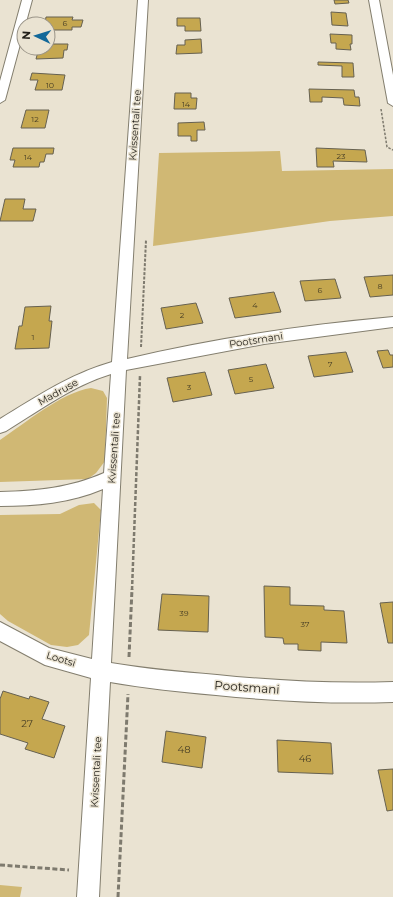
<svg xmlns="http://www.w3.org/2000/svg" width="393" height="897" font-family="Montserrat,sans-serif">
  <rect width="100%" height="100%" fill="#eae3d2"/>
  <path fill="#d0b874" d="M 280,151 L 282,171 L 393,169 L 393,216 L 330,221 L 153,246 L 159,153 Z
    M 91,388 L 103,391 L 107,398 L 105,461 L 96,473 L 88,479 L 0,482 L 0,440 C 24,424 62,392 91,388 Z
    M 94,503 L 101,510 L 89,635 L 78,645 L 67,647 L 51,645 L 8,621 L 0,614 L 0,515 L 60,514 L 79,505 Z
    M 0,885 L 22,887 L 20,897 L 0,897 Z"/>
  <path fill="#c5a74f" stroke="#666151" d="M 334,0 L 348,0 L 349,3 L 335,4 Z
    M 331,12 L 346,13 L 348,26 L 332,25 Z
    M 46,17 L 73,17 L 72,20 L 83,20 L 81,27 L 72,27 L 72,30 L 48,30 L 48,23 L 45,23 Z
    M 177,18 L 200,18 L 201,31 L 185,31 L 185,26 L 177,26 Z
    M 330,34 L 352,35 L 352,44 L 350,44 L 351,50 L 336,49 L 336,43 L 331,43 Z
    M 201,39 L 202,53 L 176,54 L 177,45 L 185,45 L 185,40 Z
    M 48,44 L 68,44 L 67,50 L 64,50 L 63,58 L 36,59 L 39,48 L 48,48 Z
    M 318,62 L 353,63 L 354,77 L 342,77 L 342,66 L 318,65 Z
    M 32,73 L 65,75 L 62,90 L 35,90 L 38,80 L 30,80 Z
    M 309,89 L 354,90 L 355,97 L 359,97 L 360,106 L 344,105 L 343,98 L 322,97 L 322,102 L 310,102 Z
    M 175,93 L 191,93 L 191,98 L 197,98 L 196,109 L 174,109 Z
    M 26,110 L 49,110 L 45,128 L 21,128 Z
    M 204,122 L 205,130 L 197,130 L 197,141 L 191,141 L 191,136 L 178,136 L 178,123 Z
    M 13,148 L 54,148 L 53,154 L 46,154 L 44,162 L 40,162 L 39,167 L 13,167 L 15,160 L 10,160 Z
    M 316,148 L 365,150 L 367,162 L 333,161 L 334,167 L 317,167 Z
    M 5,199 L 25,199 L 23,209 L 36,209 L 33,221 L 0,221 Z
    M 393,275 L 393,295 L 370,297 L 364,277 Z
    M 335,279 L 341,298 L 305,301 L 300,281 Z
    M 274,292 L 281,312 L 235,318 L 229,298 Z
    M 196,303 L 203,323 L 166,329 L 161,308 Z
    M 51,306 L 49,321 L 52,321 L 49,348 L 15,349 L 19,326 L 22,326 L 25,307 Z
    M 388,350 L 390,355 L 393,355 L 393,367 L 383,368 L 377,351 Z
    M 346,352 L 353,372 L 314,377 L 308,356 Z
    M 266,364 L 274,388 L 235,394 L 228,370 Z
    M 205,372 L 212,395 L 173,402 L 167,378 Z
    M 264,586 L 290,587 L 290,605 L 324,606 L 324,610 L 344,611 L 347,643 L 321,642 L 321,651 L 298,650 L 298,644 L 284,644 L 283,638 L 265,637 Z
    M 162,594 L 209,596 L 208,632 L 158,630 Z
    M 393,602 L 393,643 L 388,643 L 380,603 Z
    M 3,691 L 29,699 L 30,696 L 49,702 L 42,719 L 65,726 L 54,758 L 25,749 L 28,743 L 0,734 L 0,699 Z
    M 166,731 L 206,737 L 202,768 L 162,762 Z
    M 277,740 L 331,743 L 333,774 L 278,772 Z
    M 393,769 L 393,810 L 387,811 L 378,770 Z"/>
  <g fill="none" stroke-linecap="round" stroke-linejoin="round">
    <defs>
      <path id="street" d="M 22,0 L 32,0 L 5,100 L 0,103 L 0,81 Z
        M 138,0 L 148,0 L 127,359 C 214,338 304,325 393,317 L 393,327 L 264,344 L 126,370 L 111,663 C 146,669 181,672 217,675 C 276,681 334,684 393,682 L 393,702 C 334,704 275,701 216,695 C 181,692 145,688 110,682 L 99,897 L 77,897 L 91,678 L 45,665 L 0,641 L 0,622 L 49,648 L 92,659 L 103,489 C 70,503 36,506 0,506 L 0,492 C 37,491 70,488 104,473 L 111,374 C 72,386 40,410 6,431 L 0,433 L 0,419 C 36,397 70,374 112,362 Z
        M 369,0 L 379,0 L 393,75 L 393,106 L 388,103 Z"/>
    </defs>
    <use href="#street" stroke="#837e6e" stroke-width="2"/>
    <path stroke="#7e7a6e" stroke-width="1.5" stroke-dasharray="2.5 1.5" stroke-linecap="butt" d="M 381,109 L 387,147 L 393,150"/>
    <path stroke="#7e7a6e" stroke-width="2" stroke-dasharray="3 1.5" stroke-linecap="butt" d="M 141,347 L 146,240"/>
    <path stroke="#7e7a6e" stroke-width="2.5" stroke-dasharray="4 2" stroke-linecap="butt" d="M 132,590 L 140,376"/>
    <path stroke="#7e7a6e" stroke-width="3" stroke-dasharray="5 2.5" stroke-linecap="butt" d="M 129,657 L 132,589
      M 0,865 L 69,870
      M 118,897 L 128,694"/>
    <use href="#street" fill="#fff" fill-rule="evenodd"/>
  </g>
  <g text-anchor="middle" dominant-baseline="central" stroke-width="3" stroke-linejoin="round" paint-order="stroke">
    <g font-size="8" fill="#4a4026">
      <text x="65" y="23">6</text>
      <text x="50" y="85">10</text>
      <text x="186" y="104">14</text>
      <text x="35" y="119">12</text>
      <text x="341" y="156">23</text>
      <text x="28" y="157">14</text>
      <text x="380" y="286">8</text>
      <text x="320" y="290">6</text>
      <text x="255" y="305">4</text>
      <text x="182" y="315">2</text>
      <text x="33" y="337">1</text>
      <text x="330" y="364">7</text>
      <text x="251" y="379">5</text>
      <text x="189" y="387">3</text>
      <text x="184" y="613">39</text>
      <text x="305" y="624">37</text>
    </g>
    <g font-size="10" fill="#211e18" stroke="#eae3d2">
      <text transform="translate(135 125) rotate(-86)">Kvissentali tee</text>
      <text transform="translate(256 340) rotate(-9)">Pootsmani</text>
      <text transform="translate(58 392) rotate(-29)">Madruse</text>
      <text transform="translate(114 448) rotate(-86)">Kvissentali tee</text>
      <text transform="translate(61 659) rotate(17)">Lootsi</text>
      <text transform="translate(96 772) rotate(-87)">Kvissentali tee</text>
    </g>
    <g font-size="10" fill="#4a4026">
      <text x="27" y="723">27</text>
      <text x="184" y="749">48</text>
      <text x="305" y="758">46</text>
    </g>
    <g font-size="12" fill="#211e18" stroke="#eae3d2">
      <text transform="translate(247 687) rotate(4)">Pootsmani</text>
    </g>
  </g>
  <g transform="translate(36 36) rotate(274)"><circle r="19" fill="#eae3d2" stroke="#9a9488"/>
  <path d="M0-3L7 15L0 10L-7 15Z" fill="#126899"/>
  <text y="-6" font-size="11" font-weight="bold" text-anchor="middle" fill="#211e18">N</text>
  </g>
</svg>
